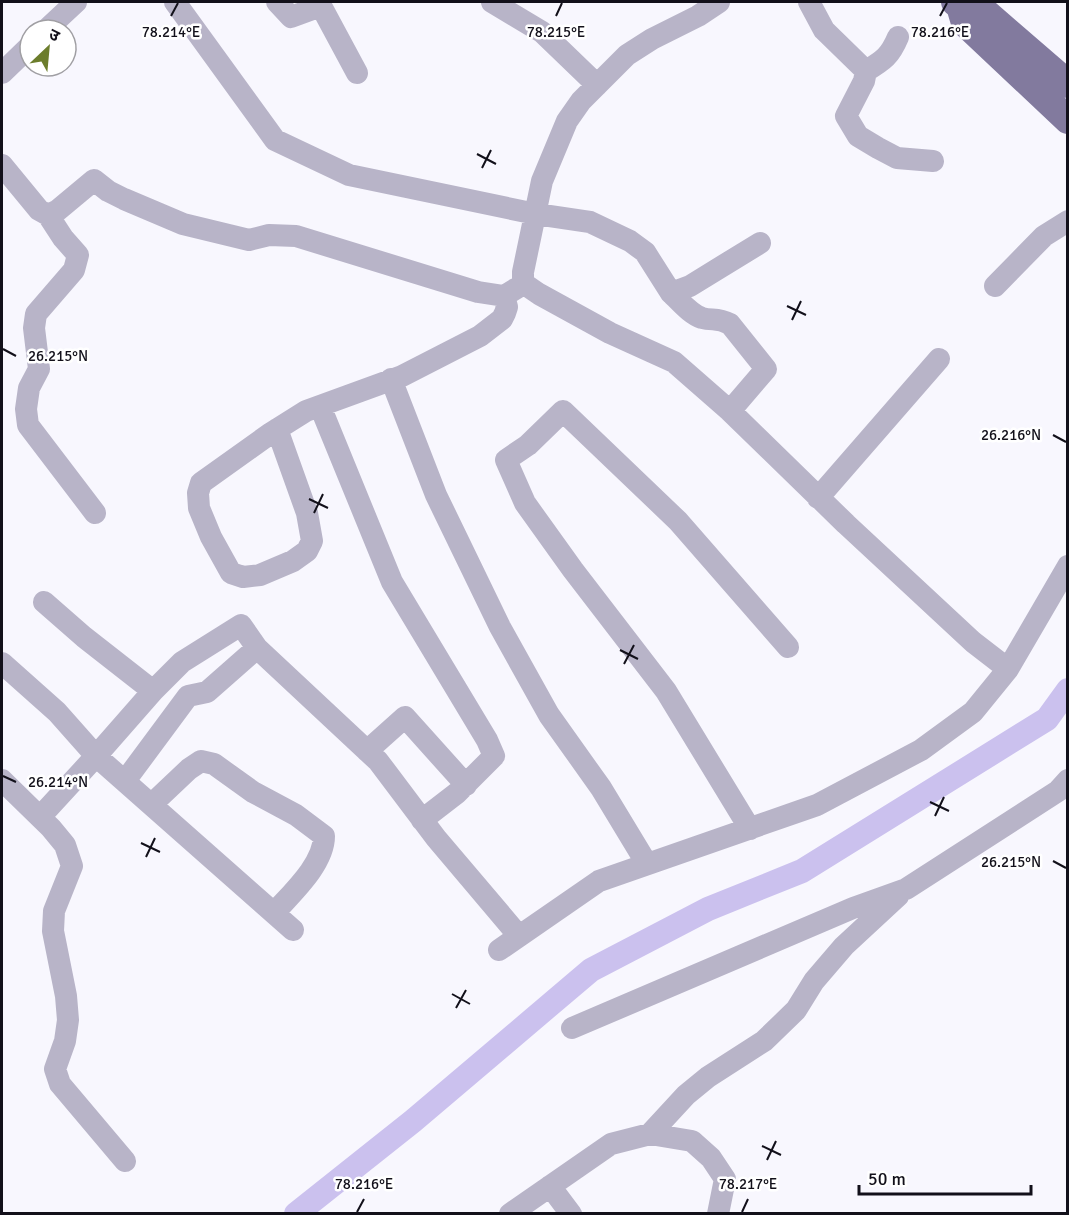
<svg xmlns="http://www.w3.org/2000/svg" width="1069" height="1215" font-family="Signika,'Noto Sans Devanagari',sans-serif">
  <rect width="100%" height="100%" fill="#f8f7fe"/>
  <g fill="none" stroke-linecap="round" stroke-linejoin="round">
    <path stroke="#cbc1ee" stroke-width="24" d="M 296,1214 L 413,1121 L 591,970 L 708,909 L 802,871 L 1047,719 L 1068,690"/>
    <path stroke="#b8b4c8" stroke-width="22" d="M 175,2 L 275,140 L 349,175 L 536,214 L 590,222 L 630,241 L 645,252 L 671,293 L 690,286 L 760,243
      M 277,2 L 291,17 L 321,6 L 357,73
      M 492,2 L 542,32 L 597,85
      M 809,2 L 824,30 L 866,71 L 864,81 L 846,116 L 858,136 L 878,148 L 897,158 L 933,161
      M 46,30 L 76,2
      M 866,71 C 884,60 890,56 898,37
      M 2,73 L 30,46
      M 2,165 L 39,210 L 48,215 L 58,210 L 94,180 L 108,191 L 124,199 L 183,224 L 249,240 L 269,235 L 296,236 L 478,292 L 504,296 L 517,288
      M 48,215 L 63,238 L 78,255 L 74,270 L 36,314 L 34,328 L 39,369 L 29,388 L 26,409 L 28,425 L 95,513
      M 995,286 L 1044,236 L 1068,221
      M 671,293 C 680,301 690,314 702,318 C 713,321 717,317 730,324 L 766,369 L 730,411
      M 391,379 L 436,495 L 500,627 L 549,715 L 601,788 L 647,864
      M 320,406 L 392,582 L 487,740 L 494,756 L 457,793 L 422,820
      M 277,429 L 307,513 L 312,541 L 307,551 L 293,561 L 260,575 L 243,577 L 231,573 L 211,537 L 199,508 L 198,493 L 201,483 L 271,433 L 306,411 L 402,376 L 480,336 L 502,319 L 505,313 L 507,307 L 504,296
      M 818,498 L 939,359
      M 2,663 L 57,712 L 96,756 L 153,691 L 84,637 L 44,602
      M 1008,669 L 1068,566
      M 153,691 L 182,662 L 241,625 L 257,648 L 378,761 L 436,838 L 519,936
      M 367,751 L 405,717 L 466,785
      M 2,780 L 51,828 L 65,845 L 72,866 L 54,911 L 53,931 L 66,996 L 68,1020 L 65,1041 L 55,1069 L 60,1084 L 125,1161
      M 125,781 L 188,696 L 207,692 L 257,648
      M 152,804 L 189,769 L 201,761 L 214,764 L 253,792 L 296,815 L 324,836 C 324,864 292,893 274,913
      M 40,817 L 96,756 L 293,930
      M 750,829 L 666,691 L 573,570 L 525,503 L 506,460 L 528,445 L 563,411 L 678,521 L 788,647
      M 499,950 L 599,881 L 817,805 L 921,750 L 973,712 L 1008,669 L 973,642 L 846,524 L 730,411 L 674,362 L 610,333 L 539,294 L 523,283 L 523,272 L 542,181 L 567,121 L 581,101 L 627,55 L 652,39 L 698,16 L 719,2
      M 572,1028 L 853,908 L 906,889 L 1058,791 L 1068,780
      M 650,1134 L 686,1095 L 708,1077 L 764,1041 L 796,1010 L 814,981 L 844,946 L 898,896
      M 550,1186 L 571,1214
      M 510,1214 L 611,1144 L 650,1134 L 692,1141 L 711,1158 L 725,1179 L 718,1214"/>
    <path stroke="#827a9e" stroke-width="28" d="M 955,2 L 960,6 L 965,23 L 1068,120
      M 960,6 L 978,6 L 1068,84"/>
  </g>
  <path fill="none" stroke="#12101a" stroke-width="2" d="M 171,16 L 178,3M 556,16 L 562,3M 940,16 L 947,3M 477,154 L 496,164M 482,168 L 491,150M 787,306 L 806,315M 792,320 L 801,301M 3,349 L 16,356M 1053,435 L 1066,442M 309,499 L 328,508M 314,513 L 323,494M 620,650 L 638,659M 624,664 L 634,645M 3,776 L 16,782M 930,802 L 949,811M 935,816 L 944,797M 141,843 L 160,852M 146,857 L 155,838M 1053,861 L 1066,868M 452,994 L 470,1004M 456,1008 L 466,990M 762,1146 L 781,1155M 767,1160 L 776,1141M 357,1212 L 364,1199M 742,1212 L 748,1199"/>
  <g font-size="15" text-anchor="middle" fill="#12101a" stroke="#fff" stroke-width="5" stroke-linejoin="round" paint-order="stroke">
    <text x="171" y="37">78.214°E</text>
    <text x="556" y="37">78.215°E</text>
    <text x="940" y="37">78.216°E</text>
    <text x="58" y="361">26.215°N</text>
    <text x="1011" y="440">26.216°N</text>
    <text x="58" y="787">26.214°N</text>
    <text x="1011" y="867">26.215°N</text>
    <text x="364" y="1189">78.216°E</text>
    <text x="748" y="1189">78.217°E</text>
  </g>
  <rect width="1069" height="1215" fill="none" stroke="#12101a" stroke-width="6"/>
  <g transform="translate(48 48) rotate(26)"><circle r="28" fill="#ffffff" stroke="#a09fa3" stroke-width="1.5"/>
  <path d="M0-4.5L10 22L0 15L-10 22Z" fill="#6c7d2c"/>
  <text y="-9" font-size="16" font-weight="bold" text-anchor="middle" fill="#12101a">उ</text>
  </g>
  <path d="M859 1185v9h172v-9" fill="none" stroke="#12101a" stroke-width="3"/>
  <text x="868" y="1185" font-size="18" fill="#12101a" stroke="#ffffff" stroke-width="4.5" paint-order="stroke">50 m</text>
</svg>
